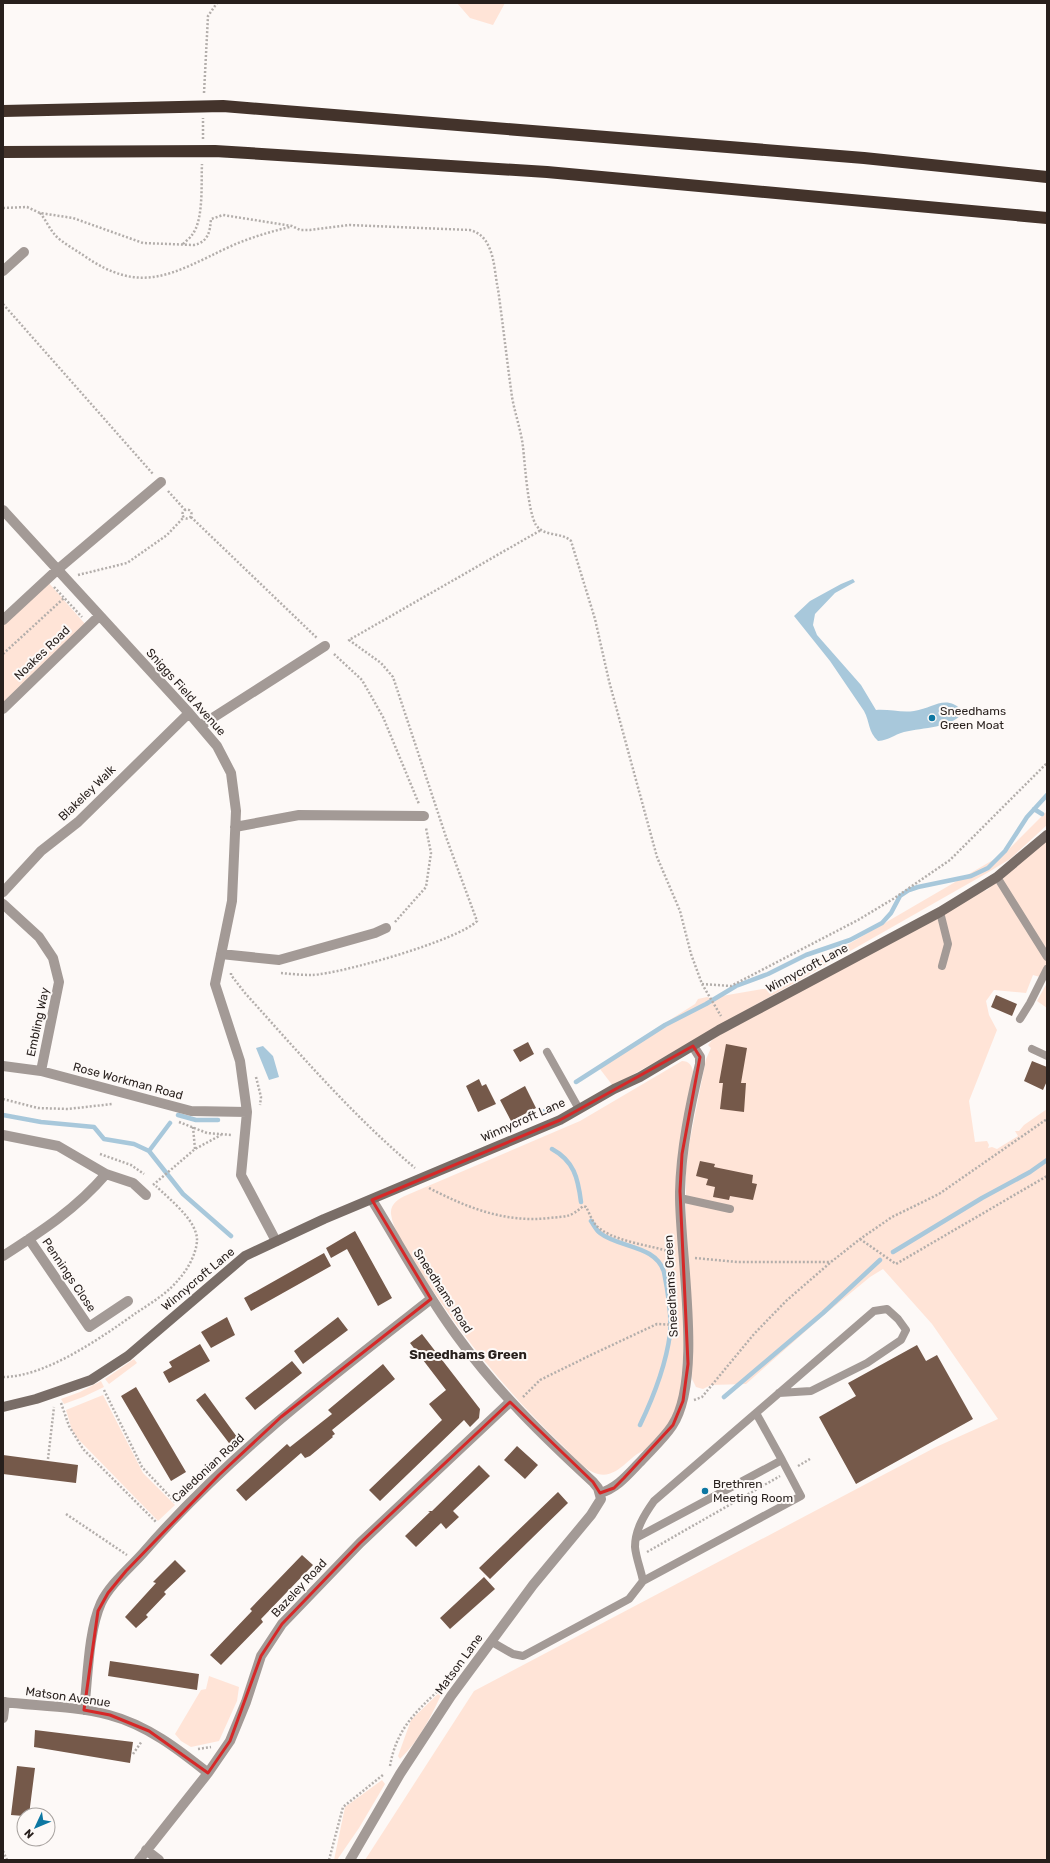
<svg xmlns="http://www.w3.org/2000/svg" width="1050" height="1863" font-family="Rubik,sans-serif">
  <rect width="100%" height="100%" fill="#fdf9f7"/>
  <path fill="#ffe4d7" d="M 457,3 L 505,3 L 493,25 L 470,18 Z
    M 48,582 L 86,625 L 3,706 L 3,625 Z
    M 1047,811 L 1047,825 L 1010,859 L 987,873 L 613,1086 L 600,1069 L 627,1047 L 695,1004 L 698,999 L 707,997 L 710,998 L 775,987 L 1005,853 Z
    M 1047,838 L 1047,979 L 1033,975 L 1026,993 L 994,990 L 986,1001 L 989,1015 L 997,1030 L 969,1101 L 975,1142 L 987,1141 L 989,1145 L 988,1148 L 992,1147 L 997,1149 L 1018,1136 L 1015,1131 L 1019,1131 L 1024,1125 L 1047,1109 L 1047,1860 L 365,1860 L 474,1691 L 936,1447 L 998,1419 L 932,1324 L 883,1269 L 870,1277 L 824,1315 L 746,1384 L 711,1385 L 703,1389 L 696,1387 L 692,1379 L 686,1233 L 686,1171 L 689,1145 L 706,1059 L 711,1048 L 708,1045 L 714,1038 L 981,891 L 987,890 Z
    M 1047,983 L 1047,1008 L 1037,1001 Z
    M 682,1061 C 689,1061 692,1065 693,1072 L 682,1139 L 684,1324 L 682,1390 L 673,1418 L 648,1449 C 630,1453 619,1479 598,1474 C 585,1471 572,1455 563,1446 C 505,1391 457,1330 415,1263 C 407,1249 393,1231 391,1214 C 390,1204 399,1198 407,1195 L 580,1121 Z
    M 134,1359 L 137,1363 L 109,1384 L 105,1379 Z
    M 101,1381 L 104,1387 L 83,1397 L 64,1404 L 61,1399 L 80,1392 Z
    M 103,1395 L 143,1473 L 175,1505 L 158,1521 L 78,1439 L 72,1430 L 66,1410 Z
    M 209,1676 L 239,1687 L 237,1701 L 219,1741 L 191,1747 L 181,1741 L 175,1734 L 201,1690 L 206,1689 Z
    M 444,1688 C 433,1713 420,1740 400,1759 L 398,1756 L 411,1720 Z
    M 382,1780 L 385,1784 L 359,1828 L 337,1860 L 334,1860 L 345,1807 Z"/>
  <path fill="#a8c8db" d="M 853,579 L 855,582 L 835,593 L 815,614 L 813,625 L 817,635 L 861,685 L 876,710 C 889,709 902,713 914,711 C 935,708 945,693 964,712 C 950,729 924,727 904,732 C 893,735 890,740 878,741 C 868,732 870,722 864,711 L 830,661 L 794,616 L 810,601 L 841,584 Z
    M 263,1046 L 273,1056 L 279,1077 L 269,1080 L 256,1048 Z"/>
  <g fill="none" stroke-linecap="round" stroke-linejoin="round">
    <path stroke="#a8c8db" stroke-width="4.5" d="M 1034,809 L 1042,814
      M 576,1082 L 665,1025 L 706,1004 L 736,986 L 768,974 L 806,955 L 850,940 L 882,923 L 891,913 L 900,896 L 909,890 L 918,887 L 971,876 L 988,868 L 1005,851 L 1027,817 L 1047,795
      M 543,1112 L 546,1110
      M 3,1115 L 41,1122 L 94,1127 L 104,1139 L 134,1144 L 149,1151 L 183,1194 L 231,1236
      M 178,1115 L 196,1120 L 218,1120
      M 552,1149 C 574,1161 578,1178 581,1202
      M 149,1151 L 170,1123
      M 591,1221 C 594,1225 596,1230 600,1233 C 619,1248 656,1245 664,1272 C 668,1292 672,1314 670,1334 C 666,1364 653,1398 640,1425
      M 893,1252 L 982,1198 L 1030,1172 L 1047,1160
      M 724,1397 L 823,1313 L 880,1260"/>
  </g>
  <path fill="#75594a" d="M 996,995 L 1017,1004 L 1012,1016 L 991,1007 Z
    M 528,1042 L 534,1054 L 520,1062 L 513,1050 Z
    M 726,1044 L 747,1048 L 741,1083 L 746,1083 L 744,1112 L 720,1109 L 723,1083 L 719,1083 Z
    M 1032,1061 L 1047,1067 L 1047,1081 L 1043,1090 L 1024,1081 Z
    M 479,1079 L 482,1086 L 486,1084 L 496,1104 L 478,1112 L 466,1086 Z
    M 525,1086 L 536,1108 L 511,1121 L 500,1100 Z
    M 700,1161 L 715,1164 L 714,1167 L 753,1175 L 752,1183 L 757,1184 L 753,1200 L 730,1196 L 729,1200 L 713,1197 L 715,1187 L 706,1185 L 708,1179 L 696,1176 Z
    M 355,1231 L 392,1298 L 378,1306 L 347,1249 L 331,1258 L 326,1248 Z
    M 324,1253 L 331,1266 L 251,1311 L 244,1298 Z
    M 227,1317 L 235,1335 L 211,1348 L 201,1332 Z
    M 338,1317 L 348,1330 L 303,1364 L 294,1351 Z
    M 422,1334 L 480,1409 L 479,1418 L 470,1427 L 464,1420 L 380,1501 L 369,1490 L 442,1420 L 429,1404 L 446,1390 L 410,1343 Z
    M 200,1344 L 210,1361 L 169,1383 L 163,1372 L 172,1367 L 169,1362 Z
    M 917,1345 L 926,1361 L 937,1355 L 973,1419 L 856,1484 L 819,1417 L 856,1396 L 848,1383 Z
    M 292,1361 L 302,1373 L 255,1410 L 245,1398 Z
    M 383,1364 L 395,1379 L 332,1430 L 335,1434 L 332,1436 L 333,1437 L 310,1456 L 305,1458 L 301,1453 L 246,1501 L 236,1490 L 287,1444 L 290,1447 L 332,1414 L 328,1410 Z
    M 136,1387 L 186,1472 L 171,1481 L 121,1396 Z
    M 205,1393 L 237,1437 L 229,1443 L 196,1400 Z
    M 517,1446 L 538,1465 L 525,1479 L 504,1460 Z
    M 3,1455 L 78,1465 L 76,1483 L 3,1474 Z
    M 479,1465 L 490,1476 L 453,1511 L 459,1517 L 446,1529 L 441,1523 L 416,1547 L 405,1536 L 430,1512 L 428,1511 L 432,1511 Z
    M 558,1492 L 568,1503 L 490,1579 L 479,1568 Z
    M 302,1555 L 313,1565 L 261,1619 L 263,1622 L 221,1665 L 210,1655 L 252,1611 L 250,1609 Z
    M 175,1560 L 186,1571 L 164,1592 L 166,1594 L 146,1615 L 148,1617 L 136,1628 L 125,1617 L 156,1583 L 153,1582 Z
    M 484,1577 L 495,1589 L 450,1629 L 440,1618 Z
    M 110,1661 L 199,1674 L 197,1690 L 108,1676 Z
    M 35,1730 L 133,1742 L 130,1763 L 34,1747 Z
    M 17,1766 L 35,1768 L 29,1815 L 24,1815 L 24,1816 L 11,1815 Z"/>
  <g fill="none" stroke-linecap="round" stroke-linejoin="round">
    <path stroke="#b3aeab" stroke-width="2.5" stroke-dasharray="2 2" stroke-linecap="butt" d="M 204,93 L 208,16 L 217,3
      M 203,139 L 203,118
      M 3,208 L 27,207 L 40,213 L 73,218 L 143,243 L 194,245 C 208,242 210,232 211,219 L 223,215 L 292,226 L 300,230 L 310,230 L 350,225 L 470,230 C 480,233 485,238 489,247 C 495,260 495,276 498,289 C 503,325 507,361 512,397 C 515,414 521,430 523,447 C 525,465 528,512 536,525 C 544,537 562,532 571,541 L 595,619 L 609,681 L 657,857 L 680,911 L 691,954 L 702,984 L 721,1016
      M 40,213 C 46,220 50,230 56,236 C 63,243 74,249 83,255 C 141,296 172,274 229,247 C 249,238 269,232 290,227
      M 183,244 C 186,241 190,238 192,235 C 204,220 201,183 202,164
      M 3,304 L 153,474
      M 168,491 L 185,510
      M182.5 514a4.5 4.5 0 1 1 9 0a4.5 4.5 0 1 1-9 0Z
      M 191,517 L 317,638
      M 78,575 L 127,563 L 167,535 L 184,517
      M 54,587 L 82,617
      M 3,654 L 64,598
      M 334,654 L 362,680 L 383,717 L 419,804
      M 395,922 L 426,887 L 431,853 L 426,828
      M 231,973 L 231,975 L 245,993 C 299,1053 353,1116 415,1168
      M 281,973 C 291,974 302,975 312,975 C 340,974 459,940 477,921 L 446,837 L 393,677 L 381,663 L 349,640 L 541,530
      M 702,984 L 731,986 L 858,920 L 893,899 L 950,860 L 1047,763
      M 256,1077 L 261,1097 L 260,1105
      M 3,1099 L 38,1108 L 68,1109 L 112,1104
      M 179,1122 L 207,1133 L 232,1135
      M 193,1127 L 195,1149
      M 100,1154 L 131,1165 L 144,1174
      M 153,1185 L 195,1149 L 221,1135
      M 429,1188 C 468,1208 505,1223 550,1218 C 566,1216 570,1218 583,1206 L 586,1207 C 589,1212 591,1219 595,1224 C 609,1241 650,1245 671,1252
      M 860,1239 L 896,1264 L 1047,1176
      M 695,1258 L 737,1262 L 831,1262
      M 3,1377 C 46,1377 102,1337 136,1313 C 151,1303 168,1293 179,1279 C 188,1269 196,1254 197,1241 C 198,1221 169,1199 156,1186
      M 104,1390 L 142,1467 L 175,1502
      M 523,1397 L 540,1380 L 593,1354 L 657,1324 L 676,1325
      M 694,1400 L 702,1397 L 754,1334 L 786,1301 L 831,1262 L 860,1239 L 892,1217 L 939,1194 L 1047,1119
      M 61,1403 L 69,1426 L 83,1449 L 156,1522
      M 48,1459 L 54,1407
      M 798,1466 L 810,1459
      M 66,1514 L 127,1555
      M 647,1552 L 780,1476
      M 198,1749 L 211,1747
      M 133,1754 L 142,1741
      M 390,1766 C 396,1731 414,1713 439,1690
      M 3,1851 L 7,1860
      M 329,1860 L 343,1807 L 384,1774"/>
    <path stroke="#a39a96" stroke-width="8" d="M 997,877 L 1047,957
      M 940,912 L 948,944 L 942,966
      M 1020,1019 L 1030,1003 L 1047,969
      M 1032,1049 L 1047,1056
      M 547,1052 L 579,1109
      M 680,1198 L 730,1209
      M 636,1538 L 782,1460 L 756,1413
      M 643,1581 L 801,1496 L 782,1460
      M 492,1642 L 513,1654 L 523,1656 L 629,1599 L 643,1581 C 641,1570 636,1558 635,1547 C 635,1530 644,1515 654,1501 L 874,1311 L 887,1309 L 898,1319 L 906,1330 L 901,1340 L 867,1363 L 811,1391 L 779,1393"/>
    <path stroke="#a39a96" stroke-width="10" d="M 3,271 L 24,252
      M 3,510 L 189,713 L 217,746 L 231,773 L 236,811 L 232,901 L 215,984 L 240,1061 L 247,1112 L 241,1175 L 276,1241
      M 3,620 L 57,570 L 161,482
      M 3,709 L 99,616
      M 200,726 L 325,646
      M 235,827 L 299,815 L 424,816
      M 3,892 L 41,851 L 78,822 L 189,713
      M 3,904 L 39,937 L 53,958 L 59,982 L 41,1071
      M 221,954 L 279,960 L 375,933 L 386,928
      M 3,1066 L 41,1071 L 191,1111 L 247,1112
      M 3,1135 L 58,1146 L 106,1174 L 133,1183 L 146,1195
      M 29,1239 L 89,1327 L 128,1301
      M 3,1256 C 42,1231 76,1209 106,1174
      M 600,1493 C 618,1488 629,1473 642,1460 C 652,1449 664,1438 672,1426 C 704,1378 679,1251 680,1192 C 681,1149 690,1106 700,1064 L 700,1057 L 693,1046
      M 3,1702 C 38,1706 75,1706 109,1715 C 147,1725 178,1749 208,1773
      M 84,1710 C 88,1678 88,1632 101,1603 C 110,1584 130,1568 144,1552 C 228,1455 330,1378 431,1299
      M 3,1718 L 5,1702
      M 146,1850 L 159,1860
      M 139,1860 L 208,1773 L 230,1741 L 246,1702 L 261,1656 L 282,1624 L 360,1543 L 510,1402
      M 350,1860 L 400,1774 L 451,1696 L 533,1585 L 591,1515 L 601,1499 L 598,1488 L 593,1482 C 543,1436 496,1390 457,1336 C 425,1293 400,1245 372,1200"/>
    <path stroke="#796d67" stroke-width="10" d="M 3,1407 L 36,1399 L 91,1380 L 128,1356 L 245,1256 L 324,1219 L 560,1120 L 614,1089 L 640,1077 L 719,1030 L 940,912 L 997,877 L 1047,835"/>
    <path stroke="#43332b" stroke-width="12" d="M 3,111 L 223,106 L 864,158 L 1047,177
      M 3,152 L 215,151 L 547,172 L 1047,218"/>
  </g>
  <path fill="none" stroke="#d62828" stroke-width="3" stroke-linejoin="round" d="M 693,1046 L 700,1057 L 682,1154 L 680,1191 L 688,1364 L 683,1401 L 673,1425 L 624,1478 L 614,1488 L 600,1493 L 593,1482 L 510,1402 L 360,1543 L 282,1624 L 261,1656 L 230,1741 L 208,1773 L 149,1731 L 110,1715 L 84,1710 L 98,1611 L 108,1593 L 126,1571 L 219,1475 L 281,1417 L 431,1299 L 372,1200 L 560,1120 Z"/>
  <g fill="#0d77a2" stroke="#fdf9f7" stroke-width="1.5">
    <circle cx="932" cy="718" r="4"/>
    <circle cx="705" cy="1491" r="4"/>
  </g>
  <g text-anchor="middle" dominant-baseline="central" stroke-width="4" stroke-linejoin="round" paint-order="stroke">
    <g font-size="12" fill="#271f1c" stroke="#fdf9f7">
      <text transform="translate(42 653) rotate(-44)">Noakes Road</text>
      <text transform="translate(186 692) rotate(48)">Sniggs Field Avenue</text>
      <text transform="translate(87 793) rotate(-44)">Blakeley Walk</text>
      <text transform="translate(807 968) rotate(-28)">Winnycroft Lane</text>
      <text transform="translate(38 1022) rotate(-78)">Embling Way</text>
      <text transform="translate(128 1081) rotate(15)">Rose Workman Road</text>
      <text transform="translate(523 1120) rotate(-24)">Winnycroft Lane</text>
      <text transform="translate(69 1275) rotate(56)">Pennings Close</text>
      <text transform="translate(198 1279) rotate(-40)">Winnycroft Lane</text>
      <text transform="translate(671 1286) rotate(-93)">Sneedhams Green</text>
      <text transform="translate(443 1291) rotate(57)">Sneedhams Road</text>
      <text transform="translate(208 1468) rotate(-43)">Caledonian Road</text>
      <text transform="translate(299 1588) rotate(-47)">Bazeley Road</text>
      <text transform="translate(459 1664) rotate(-54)">Matson Lane</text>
      <text transform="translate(68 1697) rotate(8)">Matson Avenue</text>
    </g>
    <g font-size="12" fill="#271f1c" stroke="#fdf9f7" text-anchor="start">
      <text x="940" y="711">Sneedhams<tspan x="940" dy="14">Green Moat</tspan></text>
      <text x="713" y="1484">Brethren<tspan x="713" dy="14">Meeting Room</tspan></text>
    </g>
    <g font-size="13" font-weight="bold" fill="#271f1c" stroke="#fdf9f7">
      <text x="468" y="1354">Sneedhams Green</text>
    </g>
  </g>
  <rect width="1050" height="1863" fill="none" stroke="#271f1c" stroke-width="8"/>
  <g transform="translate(36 1827) rotate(226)"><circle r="19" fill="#fdf9f7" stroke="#a7a29f"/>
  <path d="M0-3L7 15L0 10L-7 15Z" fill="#0d77a2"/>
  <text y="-6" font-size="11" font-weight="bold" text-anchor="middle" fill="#271f1c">N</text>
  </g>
</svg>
